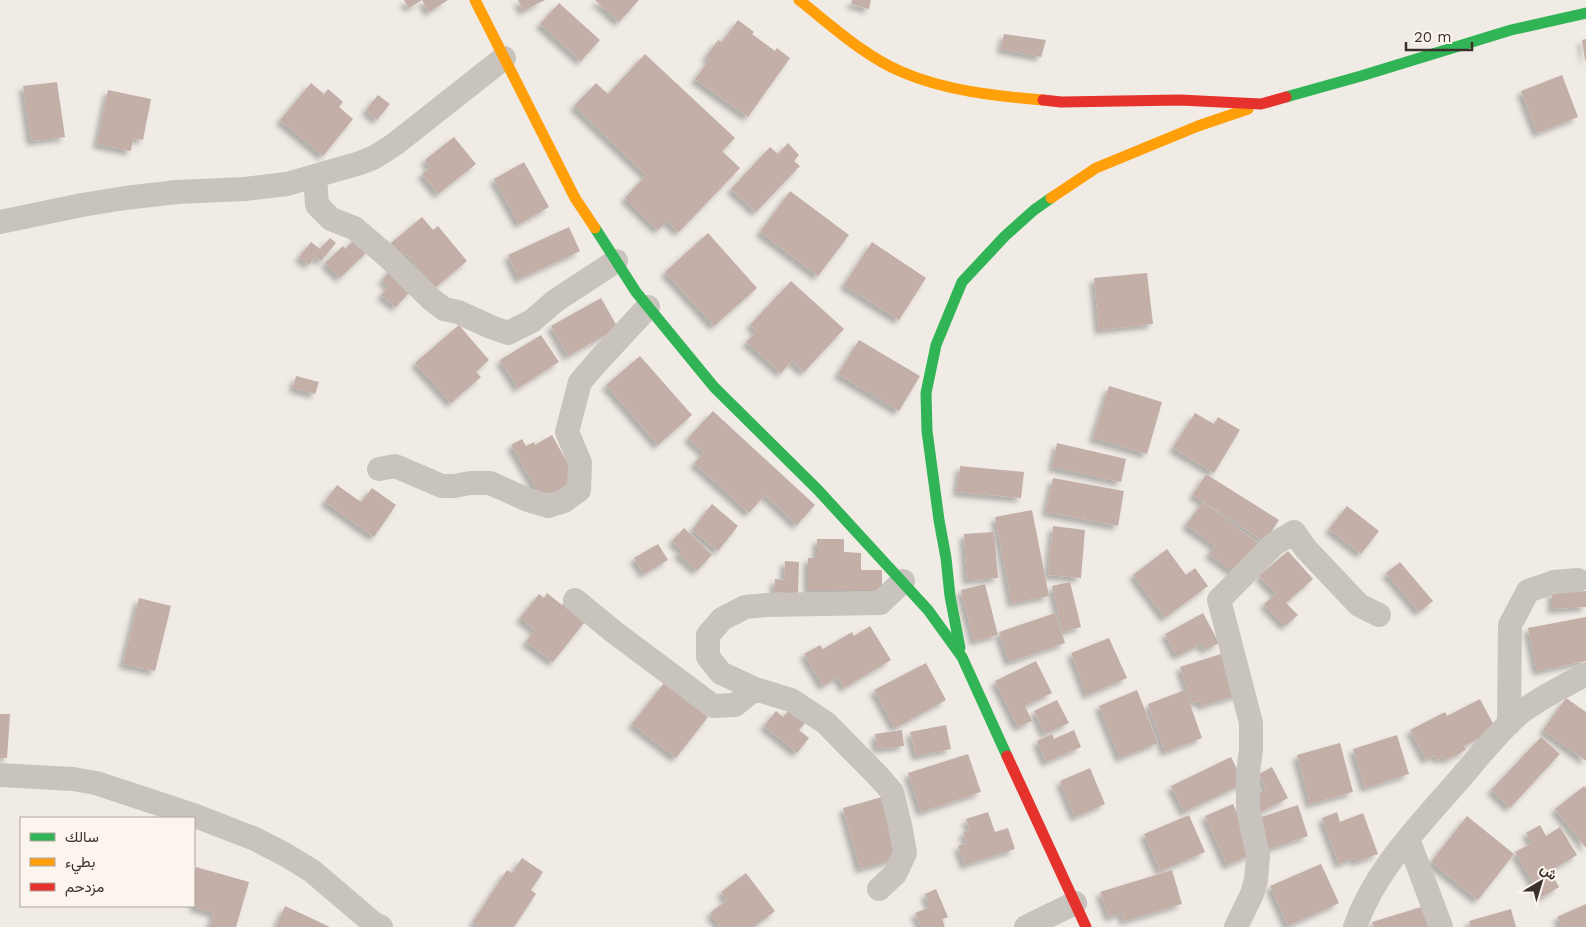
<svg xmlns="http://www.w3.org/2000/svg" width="1586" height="927" font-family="'Work Sans',Vazirmatn,sans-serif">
  <defs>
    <filter id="shadow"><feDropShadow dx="-4.5" dy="4.5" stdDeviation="2.5" flood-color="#0004"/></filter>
  </defs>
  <rect width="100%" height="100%" fill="#f0ebe5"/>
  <path fill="#c3afa7" filter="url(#shadow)" d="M 404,0 L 448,0 L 429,12 L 422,0 L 409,8 Z
    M 518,0 L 545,0 L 523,11 Z
    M 595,0 L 639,0 L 619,22 Z
    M 852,0 L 871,0 L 869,9 L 851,4 Z
    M 559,3 L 600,40 L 581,61 L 540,24 Z
    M 738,20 L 754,32 L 752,34 L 775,51 L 777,48 L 790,58 L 748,117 L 695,79 L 710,59 L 706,57 L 718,40 L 722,42 Z
    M 1004,34 L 1046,40 L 1041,57 L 1001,49 Z
    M 1586,39 L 1586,60 L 1585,60 L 1582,40 Z
    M 645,54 L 735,138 L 722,151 L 740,168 L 679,232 L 667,221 L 658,230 L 625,198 L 646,175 L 574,106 L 596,83 L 608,94 Z
    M 1562,75 L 1578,117 L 1537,133 L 1521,91 Z
    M 57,82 L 65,137 L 31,141 L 23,86 Z
    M 311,83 L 324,94 L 328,89 L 343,102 L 339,107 L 353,119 L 323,156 L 280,120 Z
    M 108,90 L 151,99 L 143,140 L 133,138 L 131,151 L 97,144 Z
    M 378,95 L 390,104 L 377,120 L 366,110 Z
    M 454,137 L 476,164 L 438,194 L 422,174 L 430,167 L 425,160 Z
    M 788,143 L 799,155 L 794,161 L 800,166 L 756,212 L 731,189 L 770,147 L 778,154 Z
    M 524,162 L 549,207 L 519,224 L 494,179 Z
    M 790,191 L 849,235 L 818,276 L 760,232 Z
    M 422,217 L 433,230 L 438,226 L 467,261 L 435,288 L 407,255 L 404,258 L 391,243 Z
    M 569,227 L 580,251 L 519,279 L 508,255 Z
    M 708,233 L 757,288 L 714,326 L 665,272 Z
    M 358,236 L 370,249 L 340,278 L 325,263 L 343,246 L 345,249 Z
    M 330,238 L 336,243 L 321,261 L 315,257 L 309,265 L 299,257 L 311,242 L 320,249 Z
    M 872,242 L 926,278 L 899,320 L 844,285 Z
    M 393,267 L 415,286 L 396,307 L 381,295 L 389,286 L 382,280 Z
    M 1147,273 L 1153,324 L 1099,330 L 1094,278 Z
    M 791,281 L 844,329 L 804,372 L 792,361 L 781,373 L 746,342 L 757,331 L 750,325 Z
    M 601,298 L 618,328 L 568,356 L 551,326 Z
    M 459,325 L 489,360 L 476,372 L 481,377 L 451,403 L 415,363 Z
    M 541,335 L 559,362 L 518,388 L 500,360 Z
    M 859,340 L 920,376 L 899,411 L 838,374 Z
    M 640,356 L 692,415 L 658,445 L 606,385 Z
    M 296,376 L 319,382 L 315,394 L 293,388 Z
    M 1109,386 L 1162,402 L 1147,454 L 1093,438 Z
    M 713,411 L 815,505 L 797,525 L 765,495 L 749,513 L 694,463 L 704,453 L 688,438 Z
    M 1195,413 L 1214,424 L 1218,417 L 1240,430 L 1214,473 L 1173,448 Z
    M 552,435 L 577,480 L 543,500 L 511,445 L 522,439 L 526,446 L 534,442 L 535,445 Z
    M 1057,443 L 1126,459 L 1121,482 L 1052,467 Z
    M 960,466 L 1024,472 L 1021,498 L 957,492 Z
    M 1206,474 L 1279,520 L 1265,542 L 1193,495 Z
    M 1053,478 L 1124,491 L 1118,526 L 1046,512 Z
    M 337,485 L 361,502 L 372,488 L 396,505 L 374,537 L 325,502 Z
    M 1203,502 L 1258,543 L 1236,574 L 1209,554 L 1215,546 L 1186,525 Z
    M 712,504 L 738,526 L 718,551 L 692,530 Z
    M 1347,506 L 1379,531 L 1361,554 L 1329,529 Z
    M 1032,510 L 1049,596 L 1012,603 L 995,517 Z
    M 1053,526 L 1085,530 L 1081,578 L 1048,575 Z
    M 684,528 L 712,555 L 697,571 L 678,554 L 682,550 L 672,541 Z
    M 994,532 L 998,578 L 967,580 L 964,534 Z
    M 817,539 L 844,539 L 844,552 L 861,553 L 861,570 L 882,570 L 882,590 L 808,590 L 808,558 L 817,558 Z
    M 658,544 L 668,560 L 644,574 L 634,558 Z
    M 1167,549 L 1186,575 L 1195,568 L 1208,586 L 1165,618 L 1133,575 Z
    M 1288,551 L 1313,579 L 1286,603 L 1298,615 L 1285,626 L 1264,604 L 1276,594 L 1259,576 Z
    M 785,561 L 799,562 L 798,594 L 774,592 L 775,579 L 784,580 Z
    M 1400,562 L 1433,601 L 1419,612 L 1386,573 Z
    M 1070,582 L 1081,627 L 1063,632 L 1052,586 Z
    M 985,584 L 998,635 L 974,641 L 961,590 Z
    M 1586,591 L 1586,607 L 1552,609 L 1552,592 Z
    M 547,593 L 562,605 L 565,602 L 587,619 L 553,662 L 526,642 L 535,630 L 520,618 L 539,594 L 544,598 Z
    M 139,598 L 171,606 L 155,671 L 123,664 Z
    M 1055,613 L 1065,643 L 1009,662 L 999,632 Z
    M 1203,613 L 1219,643 L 1205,650 L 1201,644 L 1177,656 L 1165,634 Z
    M 1586,617 L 1586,661 L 1537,671 L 1528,628 Z
    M 870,626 L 891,660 L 844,688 L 838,677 L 823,686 L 804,654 L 820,645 L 823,649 L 852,632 L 854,636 Z
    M 1109,638 L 1127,678 L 1087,695 L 1071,653 Z
    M 1227,652 L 1241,694 L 1201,706 L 1200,701 L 1192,703 L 1180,667 Z
    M 1036,661 L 1052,693 L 1025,706 L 1032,721 L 1018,727 L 995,681 Z
    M 926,663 L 946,700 L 895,728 L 874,690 Z
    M 664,683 L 708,717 L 676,758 L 632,724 Z
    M 1137,690 L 1158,743 L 1120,758 L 1099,706 Z
    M 1185,690 L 1202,738 L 1165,752 L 1148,704 Z
    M 1566,698 L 1586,712 L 1586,761 L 1543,730 Z
    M 1480,699 L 1496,729 L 1464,746 L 1466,750 L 1446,760 L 1444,757 L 1438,760 L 1435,755 L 1426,760 L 1410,730 L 1445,712 L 1447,716 Z
    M 1057,700 L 1069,723 L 1045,734 L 1034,711 Z
    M 790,709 L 806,722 L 799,730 L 809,738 L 797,753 L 764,726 L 776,711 L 783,717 Z
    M 0,714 L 10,714 L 7,758 L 0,758 Z
    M 946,725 L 951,749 L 916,756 L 910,732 Z
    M 902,730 L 904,746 L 877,749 L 875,734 Z
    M 1074,730 L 1081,747 L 1046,762 L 1037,741 L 1052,734 L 1054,739 Z
    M 1397,735 L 1409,774 L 1365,788 L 1353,749 Z
    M 1541,737 L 1560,754 L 1510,808 L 1491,790 Z
    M 1340,743 L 1353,792 L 1310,804 L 1297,755 Z
    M 968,754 L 981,792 L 921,812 L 908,773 Z
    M 1231,757 L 1244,783 L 1184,812 L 1171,786 Z
    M 1272,767 L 1288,798 L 1261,812 L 1252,796 L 1266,789 L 1259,774 Z
    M 1090,768 L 1105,804 L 1075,817 L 1060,781 Z
    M 1584,786 L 1586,788 L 1586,848 L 1555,809 Z
    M 882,797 L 899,858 L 860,869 L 843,808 Z
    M 1233,804 L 1255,853 L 1227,865 L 1205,816 Z
    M 1298,805 L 1308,836 L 1266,850 L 1255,819 Z
    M 988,812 L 995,832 L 1008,828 L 1015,849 L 965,865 L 958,846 L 967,843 L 963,832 L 970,830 L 966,819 Z
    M 1337,812 L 1340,822 L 1363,813 L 1378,854 L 1356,862 L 1354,858 L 1339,864 L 1322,818 Z
    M 1189,815 L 1205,852 L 1160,871 L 1144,834 Z
    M 1467,816 L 1514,854 L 1478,900 L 1431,862 Z
    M 1540,825 L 1546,836 L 1560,827 L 1577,855 L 1550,871 L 1559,887 L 1542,897 L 1515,852 L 1532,843 L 1526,833 Z
    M 522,858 L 543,872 L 531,890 L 536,894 L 514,927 L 476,927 L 478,924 L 473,922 L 507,870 L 512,873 Z
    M 1321,864 L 1339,903 L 1288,926 L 1270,886 Z
    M 196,867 L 249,882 L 236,927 L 210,927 L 214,913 L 194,907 L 194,877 Z
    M 1172,870 L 1182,904 L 1124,921 L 1122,913 L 1109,917 L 1100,892 Z
    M 746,873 L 775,911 L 754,927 L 720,927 L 710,913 L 727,900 L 721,892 Z
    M 936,889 L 948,917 L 942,919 L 945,927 L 921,927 L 915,913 L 930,907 L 925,894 Z
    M 1586,904 L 1586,927 L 1562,927 L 1557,917 Z
    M 1428,905 L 1435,927 L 1374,927 L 1372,922 Z
    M 285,906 L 330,927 L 276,927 Z
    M 1511,909 L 1516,927 L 1471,927 L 1469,921 Z"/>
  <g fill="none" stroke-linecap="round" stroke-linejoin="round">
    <path stroke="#c9c3be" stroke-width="24" d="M 315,177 L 317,205 L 331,219 L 354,228 L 387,256 L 431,299 L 444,309 L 458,312 L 491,327 L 508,333 L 532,321 L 555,301 L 616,261
      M 0,222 L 82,205 L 125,198 L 177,192 L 245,189 L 287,184 L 360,163 L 375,157 L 395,144 L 504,58
      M 379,469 L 395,466 L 442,486 L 454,486 L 470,483 L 490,483 L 528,500 L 548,506 L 564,501 L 579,490 L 580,463 L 567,432 L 580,382 L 599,360 L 648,307
      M 575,600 L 614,632 L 713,706 L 735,705 L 755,689
      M 1509,724 L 1510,625 L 1528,591 L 1554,582 L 1578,580
      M 0,775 L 73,779 L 96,783 L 193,815 L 255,839 L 286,855 L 312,871 L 373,923 L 381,927
      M 1408,839 L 1441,927
      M 879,889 L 895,874 L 905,853 L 900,825 L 892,792 L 879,777 L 826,723 L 791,700 L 755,689 L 721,673 L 708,657 L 708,635 L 722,619 L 745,607 L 766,605 L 880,603 L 903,581
      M 1026,927 L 1075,903
      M 1236,927 L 1252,894 L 1256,880 L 1258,856 L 1248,809 L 1248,772 L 1251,750 L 1251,723 L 1219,600 L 1273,545 L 1294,532 L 1306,549 L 1359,605 L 1379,615
      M 1355,927 C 1376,867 1423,822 1463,775 C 1481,754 1499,731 1520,713 C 1541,697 1563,687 1586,674"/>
    <path stroke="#30b455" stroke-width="11" d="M 1286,97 L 1361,76 L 1511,30 L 1586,13
      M 595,228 L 636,292 L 714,387 L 818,490 L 928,610 L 962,657 L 1007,756
      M 960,648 L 950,596 L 946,558 L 939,520 L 927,431 L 926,393 L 936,345 L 962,282 L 1005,236 L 1034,210 L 1051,198"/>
    <path stroke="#ff9f0a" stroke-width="11" d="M 475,0 L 575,198 L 595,228
      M 799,0 C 831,25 864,56 902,72 C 946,91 996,96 1043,100
      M 1051,198 L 1096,168 L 1198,126 L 1248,109"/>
    <path stroke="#e5322d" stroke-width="11" d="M 1043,100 L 1061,102 L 1180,100 L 1261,104 L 1286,97
      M 1007,756 L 1086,927"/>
  </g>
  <rect x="20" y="817" width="175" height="90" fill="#fbf5ee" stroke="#aea6a0"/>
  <rect x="30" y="833" width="25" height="8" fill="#30b455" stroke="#aea6a0"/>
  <text x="65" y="842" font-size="15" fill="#3b302b">سالك</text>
  <rect x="30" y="858" width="25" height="8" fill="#ff9f0a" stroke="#aea6a0"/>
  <text x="65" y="867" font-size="15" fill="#3b302b">بطيء</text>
  <rect x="30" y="883" width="25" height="8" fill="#e5322d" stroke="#aea6a0"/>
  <text x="65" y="892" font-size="15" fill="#3b302b">مزدحم</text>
  <g transform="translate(1541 882) rotate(38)" stroke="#fbf5ee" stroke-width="4" paint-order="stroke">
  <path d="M0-4L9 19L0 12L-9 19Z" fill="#3b302b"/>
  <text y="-8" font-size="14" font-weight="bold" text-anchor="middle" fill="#3b302b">ش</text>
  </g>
  <path d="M1406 42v8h66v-8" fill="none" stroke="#3b302b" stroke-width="2.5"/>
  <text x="1414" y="42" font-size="15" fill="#3b302b" stroke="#fbf5ee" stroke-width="4" paint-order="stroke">20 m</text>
</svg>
